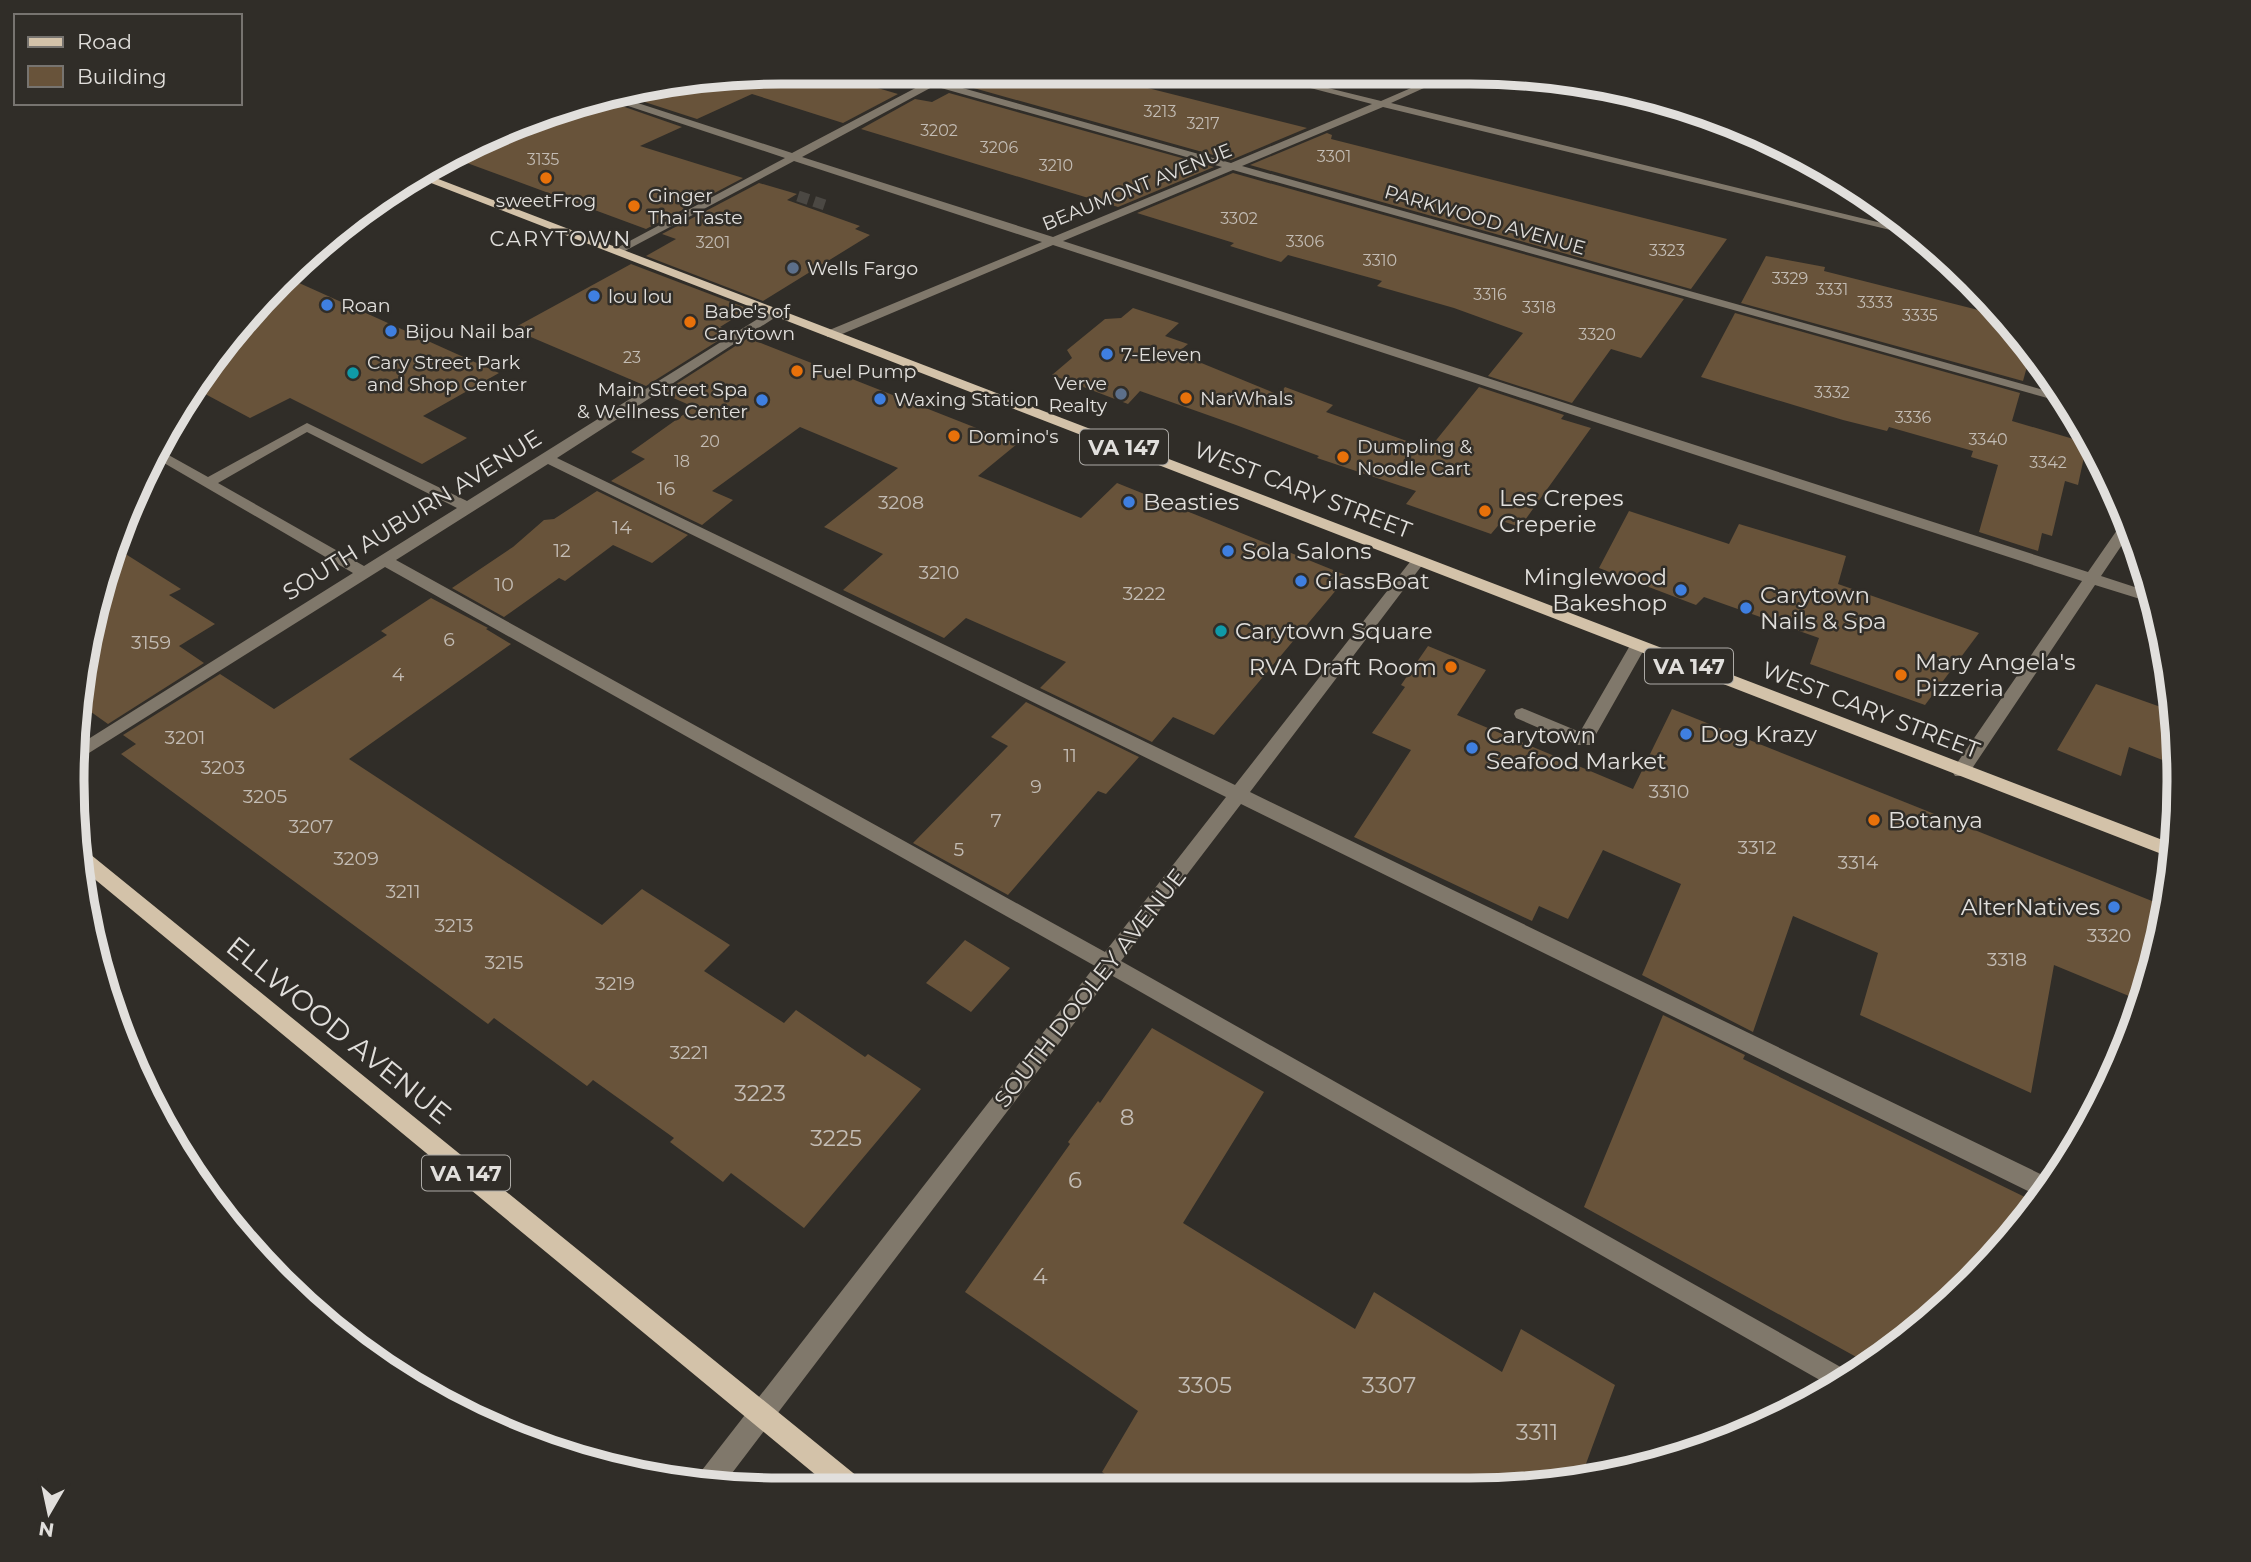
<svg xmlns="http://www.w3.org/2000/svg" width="2251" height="1562" font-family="Montserrat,sans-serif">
  <rect width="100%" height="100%" fill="#302d28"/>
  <path fill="#68533a" d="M 781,72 L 823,72 L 898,94 L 843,123 L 752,94 L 697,119 L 617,93 Z
    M 986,72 L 1084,72 L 1307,128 L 1231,160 L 963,85 Z
    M 949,93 L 1214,167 L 1118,207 L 861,129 L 915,99 L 932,102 Z
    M 596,97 L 682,127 L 640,146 L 743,178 L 646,229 L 448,156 L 468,145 Z
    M 1327,133 L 1332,135 L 1331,139 L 1727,239 L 1691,289 L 1250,165 Z
    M 1233,173 L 1684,299 L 1641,358 L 1611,349 L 1572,403 L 1488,376 L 1523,333 L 1454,308 L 1377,286 L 1382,281 L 1288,255 L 1281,262 L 1230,246 L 1234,243 L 1137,213 Z
    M 759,183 L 797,194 L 787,200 L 860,226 L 855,229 L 870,235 L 763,301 L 646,256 L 676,239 L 662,234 Z
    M 1766,256 L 1825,267 L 1824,271 L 2002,316 L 2031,352 L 2023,381 L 1741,303 Z
    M 631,264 L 749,309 L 720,327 L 732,332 L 646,386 L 512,329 Z
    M 288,278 L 499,373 L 423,416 L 467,438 L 422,464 L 290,398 L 250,418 L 194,388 L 248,314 Z
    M 1133,308 L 1179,323 L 1165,336 L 1188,344 L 1177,353 L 1279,395 L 1285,387 L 1333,405 L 1326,412 L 1429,449 L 1479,387 L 1564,415 L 1561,419 L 1591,428 L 1520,527 L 1502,521 L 1491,534 L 1406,504 L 1416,491 L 1317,458 L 1319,456 L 1236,425 L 1140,391 L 1128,404 L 1052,375 L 1072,358 L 1067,350 L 1105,319 L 1121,318 Z
    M 1735,313 L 2020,393 L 2012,421 L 2087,443 L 2078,485 L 2065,481 L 2052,536 L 2042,533 L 2038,551 L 1979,532 L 1998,465 L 1971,457 L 1973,451 L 1889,427 L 1887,431 L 1843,420 L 1701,377 Z
    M 748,338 L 1017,444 L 978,476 L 1081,518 L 1117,483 L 1348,576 L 1214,735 L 1173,717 L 1152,742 L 1040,688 L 1066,662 L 966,618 L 944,638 L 843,590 L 883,554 L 824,527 L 898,468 L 800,427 L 712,491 L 733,500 L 702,525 L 611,481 L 645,459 L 631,452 L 694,407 L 662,393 Z
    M 597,491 L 688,535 L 652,563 L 613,545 L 565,581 L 559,578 L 504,617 L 452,588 L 513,547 L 544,520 L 554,519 Z
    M 1629,511 L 1729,544 L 1739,524 L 1846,556 L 1838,584 L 1979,633 L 1925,705 L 1810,664 L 1819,638 L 1704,597 L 1696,605 L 1599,568 Z
    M 116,548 L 181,589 L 169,595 L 215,624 L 179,646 L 204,663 L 108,724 L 77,702 L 78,689 Z
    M 431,598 L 488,628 L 486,629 L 511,644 L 349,759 L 602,925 L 642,889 L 730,945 L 704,971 L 784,1023 L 796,1010 L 865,1057 L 868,1054 L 921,1089 L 804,1228 L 731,1173 L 723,1182 L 670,1142 L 674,1138 L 593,1080 L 587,1086 L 494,1018 L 488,1024 L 121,754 L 136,744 L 123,735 L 220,674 L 274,709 L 387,635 L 381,631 Z
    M 1428,646 L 1486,670 L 1457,715 L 1633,789 L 1672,709 L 2167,907 L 2166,920 L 2141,1001 L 2054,965 L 2031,1093 L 1860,1015 L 1878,953 L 1793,916 L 1753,1032 L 1642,975 L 1681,884 L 1603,850 L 1568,919 L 1539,906 L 1532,921 L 1354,837 L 1411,750 L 1372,733 L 1405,687 L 1401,685 Z
    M 2096,684 L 2172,711 L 2178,766 L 2129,747 L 2121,776 L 2057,750 Z
    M 1026,702 L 1139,757 L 1106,794 L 1098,791 L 1008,895 L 913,843 L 1008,746 L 991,737 Z
    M 965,940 L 1010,968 L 971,1012 L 926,983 Z
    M 1663,1015 L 1745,1055 L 1743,1059 L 2037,1203 L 1971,1283 L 1901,1344 L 1869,1364 L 1584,1207 Z
    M 1152,1028 L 1264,1092 L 1183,1223 L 1355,1329 L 1374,1292 L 1502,1372 L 1521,1329 L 1615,1385 L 1580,1480 L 1470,1490 L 1128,1490 L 1102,1472 L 1138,1411 L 965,1292 L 1070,1144 L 1068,1142 L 1098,1101 L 1100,1103 Z"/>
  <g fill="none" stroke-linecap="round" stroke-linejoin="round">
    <path stroke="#4b4843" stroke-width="11" stroke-dasharray="11 6" stroke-linecap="butt" d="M 798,196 L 825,205"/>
    <path fill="#80786b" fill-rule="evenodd" d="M 890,72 L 903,72 L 932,80 L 947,72 L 957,72 L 941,82 L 1231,163 L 1372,104 L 1249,72 L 1263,72 L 1381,101 L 1448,72 L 1459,72 L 1391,103 L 1906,229 L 1915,236 L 1383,107 L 1242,166 L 2065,396 L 2069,404 L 1233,170 L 1063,241 L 2088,572 L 2124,520 L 2128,519 L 2132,530 L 2101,576 L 2150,592 L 2153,603 L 2095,585 L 1967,776 L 1955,776 L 1952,771 L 1955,766 L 2082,581 L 1053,245 L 835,337 L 827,337 L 827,331 L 1042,242 L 794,161 L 621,253 L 611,251 L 785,158 L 598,96 L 610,94 L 792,153 L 925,83 ZM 934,86 L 1222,167 L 1053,237 L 802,157 Z
      M 772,310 L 782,313 L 557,458 L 1235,785 L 1413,558 L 1423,558 L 1425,561 L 1423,564 L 1250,792 L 2055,1181 L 2040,1197 L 1241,804 L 1121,961 L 1853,1374 L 1832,1387 L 1111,975 L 723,1485 L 696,1482 L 699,1474 L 1095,966 L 385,567 L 73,763 L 74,748 L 353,573 L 152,456 L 156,448 L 208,477 L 307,423 L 467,501 ZM 307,432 L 457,508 L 364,566 L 218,483 ZM 548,464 L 1226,797 L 1105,952 L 396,560 Z
      M 1638,640 L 1646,646 L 1590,745 L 1578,745 L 1516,718 L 1514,714 L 1516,710 L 1522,708 L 1580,732 L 1632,642 Z"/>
    <path fill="#d3c2a9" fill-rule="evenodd" d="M 420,172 L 2173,844 L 2172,858 L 413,176 Z
      M 78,848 L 85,850 L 863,1481 L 867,1490 L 834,1490 L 80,867 Z"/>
  </g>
  <g fill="#e8710a" stroke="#302d28" stroke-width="2.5">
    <circle cx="546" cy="178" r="7"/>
    <circle cx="634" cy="206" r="7"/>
    <circle cx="690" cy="322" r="7"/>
    <circle cx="797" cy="371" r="7"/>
    <circle cx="1186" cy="398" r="7"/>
    <circle cx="954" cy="436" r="7"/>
    <circle cx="1343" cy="457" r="7"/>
    <circle cx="1485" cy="511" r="7"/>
    <circle cx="1451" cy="667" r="7"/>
    <circle cx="1901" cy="675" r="7"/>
    <circle cx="1874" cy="820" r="7"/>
  </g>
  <g fill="#5c6f8a" stroke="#302d28" stroke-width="2.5">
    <circle cx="793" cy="268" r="7"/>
    <circle cx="1121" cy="394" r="7"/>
  </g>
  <g fill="#3f7fe0" stroke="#302d28" stroke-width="2.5">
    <circle cx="594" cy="296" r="7"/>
    <circle cx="327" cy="305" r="7"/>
    <circle cx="391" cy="331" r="7"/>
    <circle cx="1107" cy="354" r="7"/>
    <circle cx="880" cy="399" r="7"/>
    <circle cx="762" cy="400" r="7"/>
    <circle cx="1129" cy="502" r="7"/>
    <circle cx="1228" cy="551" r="7"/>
    <circle cx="1301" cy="581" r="7"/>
    <circle cx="1681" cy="590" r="7"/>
    <circle cx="1746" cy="608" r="7"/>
    <circle cx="1686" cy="734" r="7"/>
    <circle cx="1472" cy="748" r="7"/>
    <circle cx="2114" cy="907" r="7"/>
  </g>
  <g fill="#0f9aa8" stroke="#302d28" stroke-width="2.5">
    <circle cx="353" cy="373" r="7"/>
    <circle cx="1221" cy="631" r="7"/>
  </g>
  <g text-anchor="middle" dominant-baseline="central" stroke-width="5" stroke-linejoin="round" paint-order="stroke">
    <g font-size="16" fill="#c3bcb4">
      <text x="1160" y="111">3213</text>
      <text x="1203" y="123">3217</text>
      <text x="939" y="130">3202</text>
      <text x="999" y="147">3206</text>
      <text x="1334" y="156">3301</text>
      <text x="543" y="159">3135</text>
      <text x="1056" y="165">3210</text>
      <text x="1239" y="218">3302</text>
      <text x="1305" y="241">3306</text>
      <text x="713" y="242">3201</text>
      <text x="1667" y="250">3323</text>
      <text x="1380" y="260">3310</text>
      <text x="1790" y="278">3329</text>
      <text x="1832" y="289">3331</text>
      <text x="1490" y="294">3316</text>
      <text x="1875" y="302">3333</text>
      <text x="1539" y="307">3318</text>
      <text x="1920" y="315">3335</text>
      <text x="1597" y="334">3320</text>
      <text x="632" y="357">23</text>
      <text x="1832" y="392">3332</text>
      <text x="1913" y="417">3336</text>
      <text x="1988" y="439">3340</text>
      <text x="710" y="441">20</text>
      <text x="682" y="461">18</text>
      <text x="2048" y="462">3342</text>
    </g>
    <g font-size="19" fill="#e1dfdc" stroke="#302d28">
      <text transform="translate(1137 187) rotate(-22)">BEAUMONT AVENUE</text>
      <text transform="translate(1485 220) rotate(16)">PARKWOOD AVENUE</text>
    </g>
    <g font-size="19" fill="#e1dfdc" stroke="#302d28" text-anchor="start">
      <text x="648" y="195">Ginger<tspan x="648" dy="22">Thai Taste</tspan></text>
      <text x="546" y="200" text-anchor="middle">sweetFrog</text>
      <text x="807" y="268">Wells Fargo</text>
      <text x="608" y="296">lou lou</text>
      <text x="341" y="305">Roan</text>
      <text x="704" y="311">Babe's of<tspan x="704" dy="22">Carytown</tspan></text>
      <text x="405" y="331">Bijou Nail bar</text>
      <text x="1121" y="354">7-Eleven</text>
      <text x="367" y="362">Cary Street Park<tspan x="367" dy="22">and Shop Center</tspan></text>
      <text x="811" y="371">Fuel Pump</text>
      <text x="1107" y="383" text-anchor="end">Verve<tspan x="1107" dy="22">Realty</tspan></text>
      <text x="748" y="389" text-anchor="end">Main Street Spa<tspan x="748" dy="22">&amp; Wellness Center</tspan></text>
      <text x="1200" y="398">NarWhals</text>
      <text x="894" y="399">Waxing Station</text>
      <text x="968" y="436">Domino's</text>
      <text x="1357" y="446">Dumpling &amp;<tspan x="1357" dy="22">Noodle Cart</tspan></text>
    </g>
    <g font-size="19" fill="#c3bcb4">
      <text x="666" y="488">16</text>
      <text x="901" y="502">3208</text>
      <text x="622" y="527">14</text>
      <text x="562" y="550">12</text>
      <text x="939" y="572">3210</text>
      <text x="504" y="584">10</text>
      <text x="1144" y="593">3222</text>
      <text x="449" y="639">6</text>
      <text x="151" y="642">3159</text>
      <text x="398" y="674">4</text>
      <text x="185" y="737">3201</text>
      <text x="1070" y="755">11</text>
      <text x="223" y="767">3203</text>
      <text x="1036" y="786">9</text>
      <text x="1669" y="791">3310</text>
      <text x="265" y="796">3205</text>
      <text x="996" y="820">7</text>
      <text x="311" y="826">3207</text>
      <text x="1757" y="847">3312</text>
      <text x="959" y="849">5</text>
      <text x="356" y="858">3209</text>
      <text x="1858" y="862">3314</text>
      <text x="403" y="891">3211</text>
      <text x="454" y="925">3213</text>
      <text x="2109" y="935">3320</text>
      <text x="2007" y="959">3318</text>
      <text x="504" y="962">3215</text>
      <text x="615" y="983">3219</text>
      <text x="689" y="1052">3221</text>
    </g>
    <g font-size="21" letter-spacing="2" fill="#e1dfdc" stroke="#302d28">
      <text x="561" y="238">CARYTOWN</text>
    </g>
    <g fill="#302d28" stroke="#acaaa6" stroke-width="2">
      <rect x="1080" y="429.5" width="88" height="35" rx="5"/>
      <rect x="1645" y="648.5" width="88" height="35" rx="5"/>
      <rect x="422" y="1155.5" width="88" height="35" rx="5"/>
    </g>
    <g font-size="21" font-weight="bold" fill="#e1dfdc">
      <text x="1124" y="447">VA 147</text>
      <text x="1689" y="666">VA 147</text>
      <text x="466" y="1173">VA 147</text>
    </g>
    <g font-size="23" fill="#e1dfdc" stroke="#302d28">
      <text transform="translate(1303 490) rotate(21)">WEST CARY STREET</text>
      <text transform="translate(412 515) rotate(-32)">SOUTH AUBURN AVENUE</text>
      <text transform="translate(1871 710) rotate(21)">WEST CARY STREET</text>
      <text transform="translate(1090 988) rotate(-52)">SOUTH DOOLEY AVENUE</text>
    </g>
    <g font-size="23" fill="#e1dfdc" stroke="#302d28" text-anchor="start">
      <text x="1499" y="498">Les Crepes<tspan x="1499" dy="26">Creperie</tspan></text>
      <text x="1143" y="502">Beasties</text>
      <text x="1242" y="551">Sola Salons</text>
      <text x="1667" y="577" text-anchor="end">Minglewood<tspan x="1667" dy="26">Bakeshop</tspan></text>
      <text x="1315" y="581">GlassBoat</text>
      <text x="1760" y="595">Carytown<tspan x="1760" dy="26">Nails &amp; Spa</tspan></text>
      <text x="1235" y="631">Carytown Square</text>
      <text x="1915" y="662">Mary Angela's<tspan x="1915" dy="26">Pizzeria</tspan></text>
      <text x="1437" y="667" text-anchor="end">RVA Draft Room</text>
      <text x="1700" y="734">Dog Krazy</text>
      <text x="1486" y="735">Carytown<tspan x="1486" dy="26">Seafood Market</tspan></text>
      <text x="1888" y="820">Botanya</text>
      <text x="2100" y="907" text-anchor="end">AlterNatives</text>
    </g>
    <g font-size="23" fill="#c3bcb4">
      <text x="760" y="1093">3223</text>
      <text x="1127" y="1117">8</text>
      <text x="836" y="1138">3225</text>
      <text x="1075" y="1180">6</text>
      <text x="1040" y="1276">4</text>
      <text x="1205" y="1385">3305</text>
      <text x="1389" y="1385">3307</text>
      <text x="1537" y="1432">3311</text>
    </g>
    <g font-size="28" fill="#e1dfdc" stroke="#302d28">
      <text transform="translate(339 1030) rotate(39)">ELLWOOD AVENUE</text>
    </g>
  </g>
  <path d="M0 0H2251V1562H0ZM781 84H1470A697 697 0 0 1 2167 781V781A697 697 0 0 1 1470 1478H781A697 697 0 0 1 84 781V781A697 697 0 0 1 781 84Z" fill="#302d28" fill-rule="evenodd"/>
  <path fill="none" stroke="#e1dfdc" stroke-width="9" d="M781 84H1470A697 697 0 0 1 2167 781V781A697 697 0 0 1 1470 1478H781A697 697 0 0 1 84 781V781A697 697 0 0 1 781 84Z"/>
  <rect x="14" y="14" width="228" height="91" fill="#302d28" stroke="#777470" stroke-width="2"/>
  <rect x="28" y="37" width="35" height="10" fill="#d3c2a9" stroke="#777470" stroke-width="2"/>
  <text x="77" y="49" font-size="21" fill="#e1dfdc">Road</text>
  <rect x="28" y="66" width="35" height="21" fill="#68533a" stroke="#777470" stroke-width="2"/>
  <text x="77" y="84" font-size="21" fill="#e1dfdc">Building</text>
  <g transform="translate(49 1513) rotate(189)" stroke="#302d28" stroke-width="5" paint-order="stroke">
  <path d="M0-5L12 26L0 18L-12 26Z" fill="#e1dfdc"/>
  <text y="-10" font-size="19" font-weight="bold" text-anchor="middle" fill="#e1dfdc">N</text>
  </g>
</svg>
